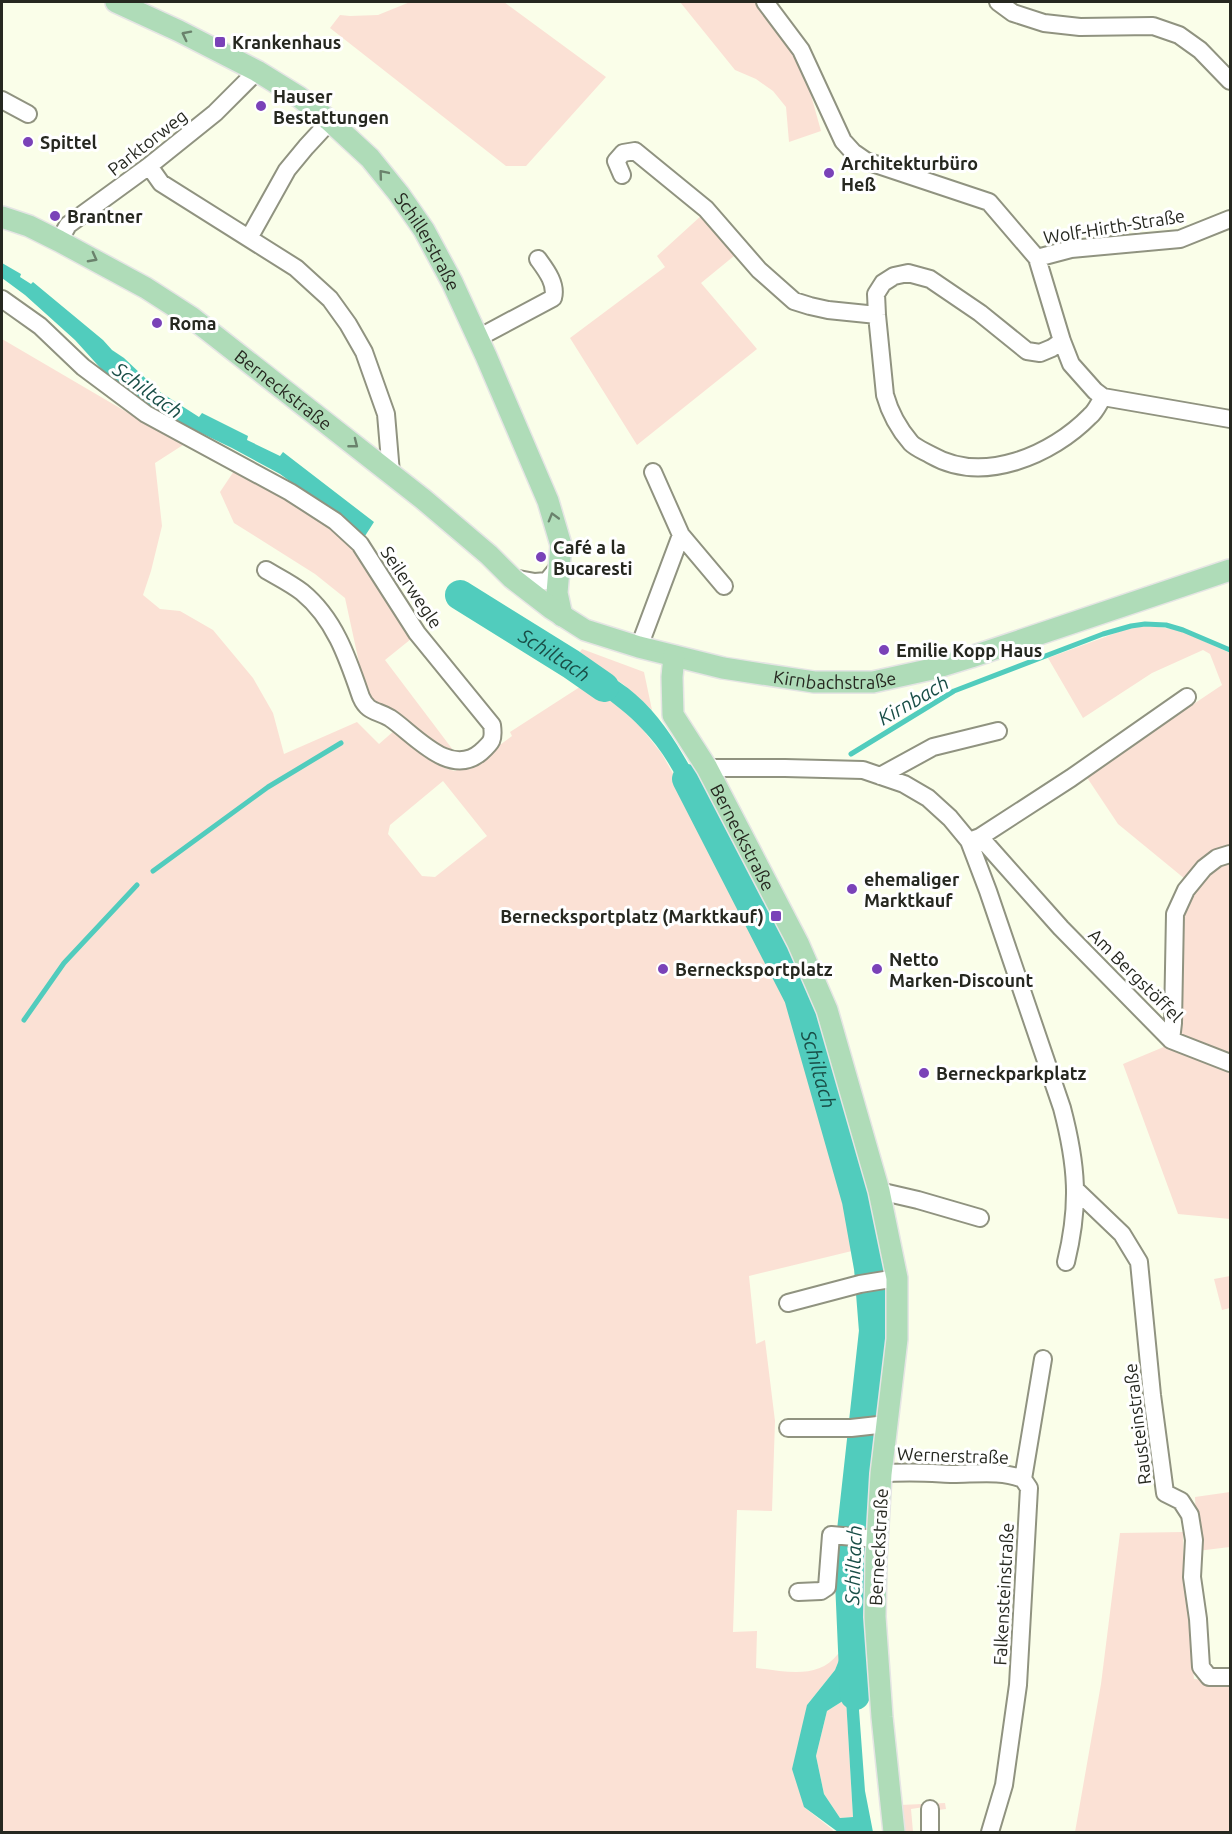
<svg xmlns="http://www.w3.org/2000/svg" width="1232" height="1834" font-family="Ubuntu,sans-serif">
  <rect width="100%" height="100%" fill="#fafee9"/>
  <path fill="#fbe1d5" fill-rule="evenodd" d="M 410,2 L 504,2 L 606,77 L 526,166 L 506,166 L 330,28 L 340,15 L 350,16 L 378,15 Z
    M 680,2 L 756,2 L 793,52 L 809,88 L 821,131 L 789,142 L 786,107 L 773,91 L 756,79 L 735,70 Z
    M 702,215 L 734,256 L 701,283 L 757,349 L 637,445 L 570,338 L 665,267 L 657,256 Z
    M 2,339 L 183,445 L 155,463 L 162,526 L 151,571 L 143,595 L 160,609 L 180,611 L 213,630 L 253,678 L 273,713 L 284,754 L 357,722 L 379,744 L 395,730 C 413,747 431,766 455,771 L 489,753 L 512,736 L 510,732 L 586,683 L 612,701 L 640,726 L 662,754 L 698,818 L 788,991 L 856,1250 L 749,1276 L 756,1344 L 765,1340 L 775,1421 L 772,1511 L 737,1510 L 733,1632 L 757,1631 L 756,1668 C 785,1671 818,1680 838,1654 L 841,1655 L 835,1670 L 807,1705 L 804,1807 L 833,1830 L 832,1832 L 2,1832 ZM 443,781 L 487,836 L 435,877 L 422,876 L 388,834 L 390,825 Z
    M 236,468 C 272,488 317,509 345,539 C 372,568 391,605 411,639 L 385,660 L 453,750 L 446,751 L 373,702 L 365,690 L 345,598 L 315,574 L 234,523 L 220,492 Z
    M 1151,626 L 1179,630 L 1230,653 L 1230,1219 L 1178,1214 L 1123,1064 L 1166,1046 L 1185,879 L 1118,824 L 1086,776 L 1222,685 L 1210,654 L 1203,650 L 1152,673 L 1083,718 L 1048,658 L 1132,627 Z
    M 582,649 L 644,672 L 652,710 L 623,684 L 577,656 Z
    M 1230,1276 L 1230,1308 L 1222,1310 L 1214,1279 Z
    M 1230,1492 L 1230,1547 L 1197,1551 L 1195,1497 Z
    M 1183,1532 L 1184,1576 L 1194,1679 L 1230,1682 L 1230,1832 L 1075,1832 L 1101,1684 L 1120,1533 Z
    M 846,1699 L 853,1817 L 840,1818 L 824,1794 L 816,1756 L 827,1711 Z
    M 945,1803 L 946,1809 L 938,1810 L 937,1805 L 911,1809 L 913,1832 L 903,1832 L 900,1805 Z"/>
  <path fill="#51ccbd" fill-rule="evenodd" d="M 2,263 L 21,274 L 20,277 L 31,284 L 33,282 L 103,340 L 112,350 L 124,358 L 160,392 L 199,417 L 202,413 L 248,436 L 247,440 L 280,456 L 283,452 L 374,522 L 365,536 L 280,474 L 232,448 L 149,408 L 104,372 L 75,340 L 25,295 L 2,278 Z
    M 465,588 L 568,651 L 558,668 L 455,603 Z
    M 577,656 C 596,668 618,679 635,694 C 671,725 691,769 713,810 L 698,818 C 685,794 673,767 656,745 C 632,714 600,692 567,672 Z
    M 859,1654 L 859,1710 L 865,1791 L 873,1832 L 838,1832 L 804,1807 L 792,1769 L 807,1705 L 835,1670 L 841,1655 ZM 846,1699 L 853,1817 L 840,1818 L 824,1794 L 816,1756 L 827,1711 Z"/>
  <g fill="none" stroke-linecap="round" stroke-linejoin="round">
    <path stroke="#51ccbd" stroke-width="5" d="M 851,754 L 954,691 L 1103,634 L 1131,626 L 1145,624 L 1166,625 L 1183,630 L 1230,650
      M 153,871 L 268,787 L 341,743
      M 24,1020 L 64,963 L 137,885"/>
    <g stroke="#51ccbd" stroke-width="30">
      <path id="s1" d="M 460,595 L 571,664 L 604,687"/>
      <path id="s2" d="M 687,779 L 799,997 L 857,1201 L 869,1268 L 874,1331 L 849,1558 L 855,1695"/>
    </g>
    <defs>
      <path id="minor" d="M 765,2 L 801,50 L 843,141 L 853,152 L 866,161 L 989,202 L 1037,258 L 1062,341 L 1071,364 L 1095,391 L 1103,397 L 1230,419
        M 998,2 L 1013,13 L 1044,23 L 1080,27 L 1153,26 L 1179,35 L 1200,50 L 1230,81
        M 2,100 L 28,114
        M 149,166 L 161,183 L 296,268 L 330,299 L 348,324 L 364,352 L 386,414 L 391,473
        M 622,175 L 616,161 L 623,153 L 635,151 L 706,209 L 759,270 L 794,301 L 810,306 L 828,310 L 877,315
        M 249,238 L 287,170 L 306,147 L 330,121
        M 59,241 L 68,225 L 149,166 L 215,113 L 257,71
        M 1037,258 L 1071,249 L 1180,239 L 1230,219
        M 2,299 L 40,326 L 83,367 L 146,414 L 290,492 L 335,521 L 360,544 L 417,633 L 492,725 C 494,740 492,742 481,752 C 450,779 414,734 390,718 C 377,710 368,713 361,697 C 348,659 335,619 302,592 C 292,584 278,577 266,570
        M 478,338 L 553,298 C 557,284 546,270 538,259
        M 1062,341 L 1052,348 L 1040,353 L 1027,351 L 980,313 L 930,279 L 908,273 L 894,276 L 883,283 L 876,294 L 877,315 L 885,395 C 890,413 898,428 911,443 C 916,448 924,451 931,455 C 983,485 1052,455 1090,416 C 1096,411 1099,403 1103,397
        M 653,472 L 681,535 L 724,586
        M 513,578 L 535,582 L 547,581 L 560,565
        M 639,647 L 681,535
        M 707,768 L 785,768 L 863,770 L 904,784 L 928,798 L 950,818 L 969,841 L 988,891 L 1062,1108 C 1077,1165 1080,1205 1066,1262
        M 880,776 L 933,747 L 998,731
        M 980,837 L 1071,778 L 1187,697
        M 969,841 L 980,837 L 1061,928 L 1171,1040 L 1173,1023 L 1175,914 L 1186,890 L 1204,868 L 1217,858 L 1230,854
        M 1171,1040 L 1230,1063
        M 1075,1189 L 1122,1234 L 1139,1262 L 1152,1395 L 1165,1493 L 1181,1501 L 1190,1515 L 1194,1540 L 1192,1577 L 1198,1619 L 1201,1667 L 1209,1677 L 1230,1677
        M 879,1191 L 918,1200 L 980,1218
        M 788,1303 L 860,1284 L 897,1278
        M 788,1428 L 851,1428 L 887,1424
        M 881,1474 C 905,1471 929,1473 953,1474 C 976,1474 1001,1470 1023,1479
        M 798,1592 L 821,1591 L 827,1587 L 831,1535 L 877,1539
        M 930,1809 L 930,1832
        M 990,1832 L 1004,1785 L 1018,1685 L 1029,1488 L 1023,1479 L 1043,1359"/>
      <g id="major">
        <path id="s3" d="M 116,2 L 179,31 L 257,71 L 299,97 L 330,121 L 370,158 L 399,194 L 424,230 L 452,282 L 486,356 L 548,501 L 561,545 L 557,593 L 562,616"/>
        <path id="s4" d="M 2,217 L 29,226 L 59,241 L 146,288 L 191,317 L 423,499 L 489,555 L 512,578 L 552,609 L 585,630 L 639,647 L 723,668 L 814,682 L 873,682 L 932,669 L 971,657 L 1230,570"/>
        <path id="s5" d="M 674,656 L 672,677 L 673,715 L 707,768 L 798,943 L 827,1010 L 879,1191 L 897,1278 L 897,1339 L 881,1474 L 876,1559 L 875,1617 L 882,1717 L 894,1832"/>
      </g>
    </defs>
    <use href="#minor" stroke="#909380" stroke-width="20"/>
    <use href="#major" stroke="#e5e5e4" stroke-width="24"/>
    <use href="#minor" stroke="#fff" stroke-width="16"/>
    <use href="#major" stroke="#afdcb8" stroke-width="21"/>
  </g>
  <defs><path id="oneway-chevron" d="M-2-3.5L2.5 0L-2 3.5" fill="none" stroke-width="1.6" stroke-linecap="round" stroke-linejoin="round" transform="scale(1.5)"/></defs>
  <g stroke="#6a826c">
    <use href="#oneway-chevron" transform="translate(186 35) rotate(-153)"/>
    <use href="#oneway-chevron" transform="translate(383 174) rotate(-130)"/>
    <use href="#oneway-chevron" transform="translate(93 258) rotate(28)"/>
    <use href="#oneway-chevron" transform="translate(354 444) rotate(38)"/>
    <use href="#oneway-chevron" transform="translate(553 517) rotate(-106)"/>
  </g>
  <g fill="#7a42b8" stroke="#fff" stroke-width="2">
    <rect x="214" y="36" width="12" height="12" rx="3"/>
    <circle cx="261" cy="106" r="6"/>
    <circle cx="28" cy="142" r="6"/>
    <circle cx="829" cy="173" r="6"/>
    <circle cx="55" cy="216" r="6"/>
    <circle cx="157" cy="323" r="6"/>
    <circle cx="541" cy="557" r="6"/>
    <circle cx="884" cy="650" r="6"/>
    <circle cx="852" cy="889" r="6"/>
    <rect x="770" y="910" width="12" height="12" rx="3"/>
    <circle cx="663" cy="969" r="6"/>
    <circle cx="877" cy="969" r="6"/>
    <circle cx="924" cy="1073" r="6"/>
  </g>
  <g text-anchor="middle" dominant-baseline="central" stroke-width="6" stroke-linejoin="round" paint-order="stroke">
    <g font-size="18" font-weight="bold" fill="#262820" stroke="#fff" text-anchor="start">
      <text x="232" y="42">Krankenhaus</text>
      <text x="273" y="96">Hauser<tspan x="273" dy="21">Bestattungen</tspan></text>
      <text x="40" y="142">Spittel</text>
      <text x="841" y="163">Architekturbüro<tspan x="841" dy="21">Heß</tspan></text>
      <text x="67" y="216">Brantner</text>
      <text x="169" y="323">Roma</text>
      <text x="553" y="547">Café a la<tspan x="553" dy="21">Bucaresti</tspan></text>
      <text x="896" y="650">Emilie Kopp Haus</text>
      <text x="864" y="879">ehemaliger<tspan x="864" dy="21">Marktkauf</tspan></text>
      <text x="764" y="916" text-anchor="end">Bernecksportplatz (Marktkauf)</text>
      <text x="889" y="959">Netto<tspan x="889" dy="21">Marken-Discount</tspan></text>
      <text x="675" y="969">Bernecksportplatz</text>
      <text x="936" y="1073">Berneckparkplatz</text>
    </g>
    <g font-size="18" fill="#262820" stroke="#fff">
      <text transform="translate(147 142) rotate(-38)">Parktorweg</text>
      <text transform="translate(1114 226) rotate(-9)">Wolf-Hirth-Straße</text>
      <text stroke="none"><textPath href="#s3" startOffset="402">Schillerstraße</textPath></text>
      <text stroke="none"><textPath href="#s4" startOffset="332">Berneckstraße</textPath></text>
      <text transform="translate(412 587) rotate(56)">Seilerwegle</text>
      <text stroke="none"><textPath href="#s4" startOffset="974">Kirnbachstraße</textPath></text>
      <text stroke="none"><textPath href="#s5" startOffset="200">Berneckstraße</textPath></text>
      <text transform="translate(1136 975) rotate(45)">Am Bergstöffel</text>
      <text transform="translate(1137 1424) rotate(-97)">Rausteinstraße</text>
      <text transform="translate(953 1455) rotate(2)">Wernerstraße</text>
      <text transform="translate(878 1547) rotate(-87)">Berneckstraße</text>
      <text transform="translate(1003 1594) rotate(-87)">Falkensteinstraße</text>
    </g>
    <g font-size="20" font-style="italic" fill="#194e47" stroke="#fff">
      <text transform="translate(148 390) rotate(36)">Schiltach</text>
      <text stroke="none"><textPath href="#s1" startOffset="112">Schiltach</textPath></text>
      <text transform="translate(913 700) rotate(-30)">Kirnbach</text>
      <text stroke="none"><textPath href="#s2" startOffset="320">Schiltach</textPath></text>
      <text transform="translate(853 1565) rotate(-88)">Schiltach</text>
    </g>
  </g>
  <rect width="1232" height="1834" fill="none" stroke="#262820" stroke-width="6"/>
</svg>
